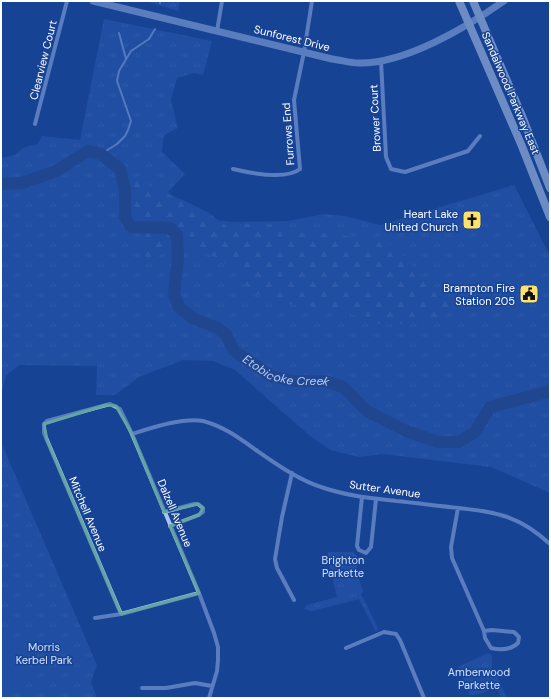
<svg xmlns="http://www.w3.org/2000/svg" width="551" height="699" font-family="'DM Sans',sans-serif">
  <defs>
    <pattern id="grass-tufts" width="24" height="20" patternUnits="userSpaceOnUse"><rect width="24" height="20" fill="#2b5bb4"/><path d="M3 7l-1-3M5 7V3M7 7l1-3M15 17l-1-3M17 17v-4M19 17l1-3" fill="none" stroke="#4b74bf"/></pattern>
    <pattern id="forest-firs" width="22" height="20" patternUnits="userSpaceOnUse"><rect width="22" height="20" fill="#2b5bb4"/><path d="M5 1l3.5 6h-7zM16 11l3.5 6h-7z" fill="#4b74bf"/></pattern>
  </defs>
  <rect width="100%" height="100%" fill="#174396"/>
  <path fill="url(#grass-tufts)" d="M 145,1 L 180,1 L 178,11 Z
    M 104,19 L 212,41 L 203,75 L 194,73 L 177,78 L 171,100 L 178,128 L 164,135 L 162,152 L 185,174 L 168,192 L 201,218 L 233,222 L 289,221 L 323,214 L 345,216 L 380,225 L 514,185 L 550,256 L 550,493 L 491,467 L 382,454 L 359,457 L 330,450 L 309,435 L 235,370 L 213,361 L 183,360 L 139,377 L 115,395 L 96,395 L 97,366 L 19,365 L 6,376 L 1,395 L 1,158 L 15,155 L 23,148 L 38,144 L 42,136 L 80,140 Z
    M 1,442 L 97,665 L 91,682 L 97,698 L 1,698 Z
    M 328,552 L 353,552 L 357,556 L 357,571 L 363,592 L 361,594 L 378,628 L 376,632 L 359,599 L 312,611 L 304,609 L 307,605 L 337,597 C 334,582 328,567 328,552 Z
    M 488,653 L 492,655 L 492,670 L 498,678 L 507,698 L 501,698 L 497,687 L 483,693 L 470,695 L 458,667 Z"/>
  <path fill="url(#forest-firs)" d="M 135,179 L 161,192 L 183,200 L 209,213 L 227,227 L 257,222 L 306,234 L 331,233 L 394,245 L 410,264 L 439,291 L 450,308 L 428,322 L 382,325 L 339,310 L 272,302 L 248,288 L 241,277 L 227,264 L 199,248 L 181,245 L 152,259 L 146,257 L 138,227 L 126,194 Z"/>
  <path fill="#2b5bb4" d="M 1,636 L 35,646 C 32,666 19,684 1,694 Z"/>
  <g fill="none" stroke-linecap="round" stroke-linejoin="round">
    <path stroke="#9cbcf3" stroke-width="2" d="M 160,3 L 160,1
      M 119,33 L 126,59
      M 101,154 L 117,144 L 125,136 L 128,130 L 131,121 L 117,81 L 119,71 L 131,51 L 149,39 L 155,29"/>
    <path stroke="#2a4a88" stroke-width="12" id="s1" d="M 1,184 L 22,183 L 56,171 L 88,151 L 101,154 L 120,169 L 125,190 L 125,217 L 131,227 L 170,228 L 177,235 L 178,258 L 174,294 L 179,307 L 194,319 L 218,328 L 227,336 L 234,351 L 271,376 L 293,381 L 325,381 L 343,387 L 367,411 L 406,431 L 438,442 L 459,442 L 475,432 L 490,407 L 550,391"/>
    <path stroke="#a9c3f1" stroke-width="4" d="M 217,31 L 222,1
      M 381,61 L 386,157 L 391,169 L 405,172 L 468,151 L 480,136
      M 35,124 L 67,1
      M 233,169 C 250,173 286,180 300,169 L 294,100 L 304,52 L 312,1
      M 132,434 C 151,428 184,417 203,421 C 223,426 239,438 256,450 C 276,464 300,481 324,488 C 348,496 371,498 396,501 C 417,503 438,506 459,508 C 474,510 489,511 504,516 C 521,521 537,532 550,544
      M 292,473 L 282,517 L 275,559 L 277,568 L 294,600
      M 362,497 L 357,546 L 359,550 L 366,553 L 371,547 L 376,499
      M 458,508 L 451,547 L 452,558 L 484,631 L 485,638 L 491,648 C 500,650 511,650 518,643 L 519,637 L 514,632 L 492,630 L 484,631
      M 164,512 L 194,504 L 198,504 L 203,508 L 203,512 L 199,515 L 170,526
      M 121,614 L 44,433 L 44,424 L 47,421 L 110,404 L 120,409 L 132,434 L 199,593 L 214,633 L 218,647 L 218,660 L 217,671 L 209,698
      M 95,618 L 121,614 L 199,593
      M 346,648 L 384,632 L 396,634 L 400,640 L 424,698
      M 142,688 L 166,688 L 195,683 L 212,686"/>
    <path stroke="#a9c3f1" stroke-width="7" d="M 93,1 L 332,59 C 341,60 350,63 359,63 C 405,64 467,27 504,1"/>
    <path stroke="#d8e4fc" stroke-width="8" d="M 459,1 L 521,144 L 550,217
      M 473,1 L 522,116 L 550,188"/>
  </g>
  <path d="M0 0H551V699H0ZM 106,405 L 116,406 L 132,434 L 164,512 L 198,504 L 203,508 L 199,515 L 170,526 L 199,593 L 121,614 L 47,440 L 44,424 Z" fill="#174396" fill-opacity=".55" fill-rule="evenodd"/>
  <path fill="none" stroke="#63a6a1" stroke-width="3" stroke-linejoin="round" d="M 106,405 L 116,406 L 132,434 L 164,512 L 198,504 L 203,508 L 199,515 L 170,526 L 199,593 L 121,614 L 47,440 L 44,424 Z"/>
  <defs>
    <symbol id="church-square" viewBox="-11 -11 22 22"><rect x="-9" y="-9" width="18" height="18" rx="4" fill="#ffe269" stroke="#174396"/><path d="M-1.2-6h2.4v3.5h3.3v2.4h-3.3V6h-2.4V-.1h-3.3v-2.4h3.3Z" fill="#111"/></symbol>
    <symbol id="civic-square" viewBox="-11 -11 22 22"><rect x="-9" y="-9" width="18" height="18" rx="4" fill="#ffe269" stroke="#174396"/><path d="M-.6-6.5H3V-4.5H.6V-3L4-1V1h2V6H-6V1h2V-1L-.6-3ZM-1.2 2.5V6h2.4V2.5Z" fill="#111"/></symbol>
  </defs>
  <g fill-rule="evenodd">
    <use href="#church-square" x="461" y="209" width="22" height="22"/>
    <use href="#civic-square" x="518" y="283" width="22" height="22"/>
  </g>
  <g text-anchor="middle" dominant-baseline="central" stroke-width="3" stroke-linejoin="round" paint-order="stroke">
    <g font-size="11" fill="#fff" stroke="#174396">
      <text transform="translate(292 38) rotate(14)">Sunforest Drive</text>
      <text transform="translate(43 60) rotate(-76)">Clearview Court</text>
      <text transform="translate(511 93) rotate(67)">Sandalwood Parkway East</text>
      <text transform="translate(375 118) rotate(-93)">Brower Court</text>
      <text transform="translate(288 134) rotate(-94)">Furrows End</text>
      <text transform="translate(385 489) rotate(8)">Sutter Avenue</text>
      <text transform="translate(175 513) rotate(67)">Dalzell Avenue</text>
      <text transform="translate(88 514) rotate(67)">Mitchell Avenue</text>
    </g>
    <g font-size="11" fill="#fff" stroke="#174396" text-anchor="end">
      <text x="458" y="214">Heart Lake<tspan x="458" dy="13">United Church</tspan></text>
      <text x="515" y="288">Brampton Fire<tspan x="515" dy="13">Station 205</tspan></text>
    </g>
    <g font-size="11" fill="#d1e0fc" stroke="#174396">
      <text x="343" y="560">Brighton<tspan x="343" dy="13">Parkette</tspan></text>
      <text x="44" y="647">Morris<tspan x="44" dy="13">Kerbel Park</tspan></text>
      <text x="479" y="672">Amberwood<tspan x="479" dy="13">Parkette</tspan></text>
    </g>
    <g font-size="12" font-style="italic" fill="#b6cef8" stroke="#174396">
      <text stroke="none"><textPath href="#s1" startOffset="446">Etobicoke Creek</textPath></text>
    </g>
  </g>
  <rect width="551" height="699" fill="none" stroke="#ffffff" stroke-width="4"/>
</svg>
